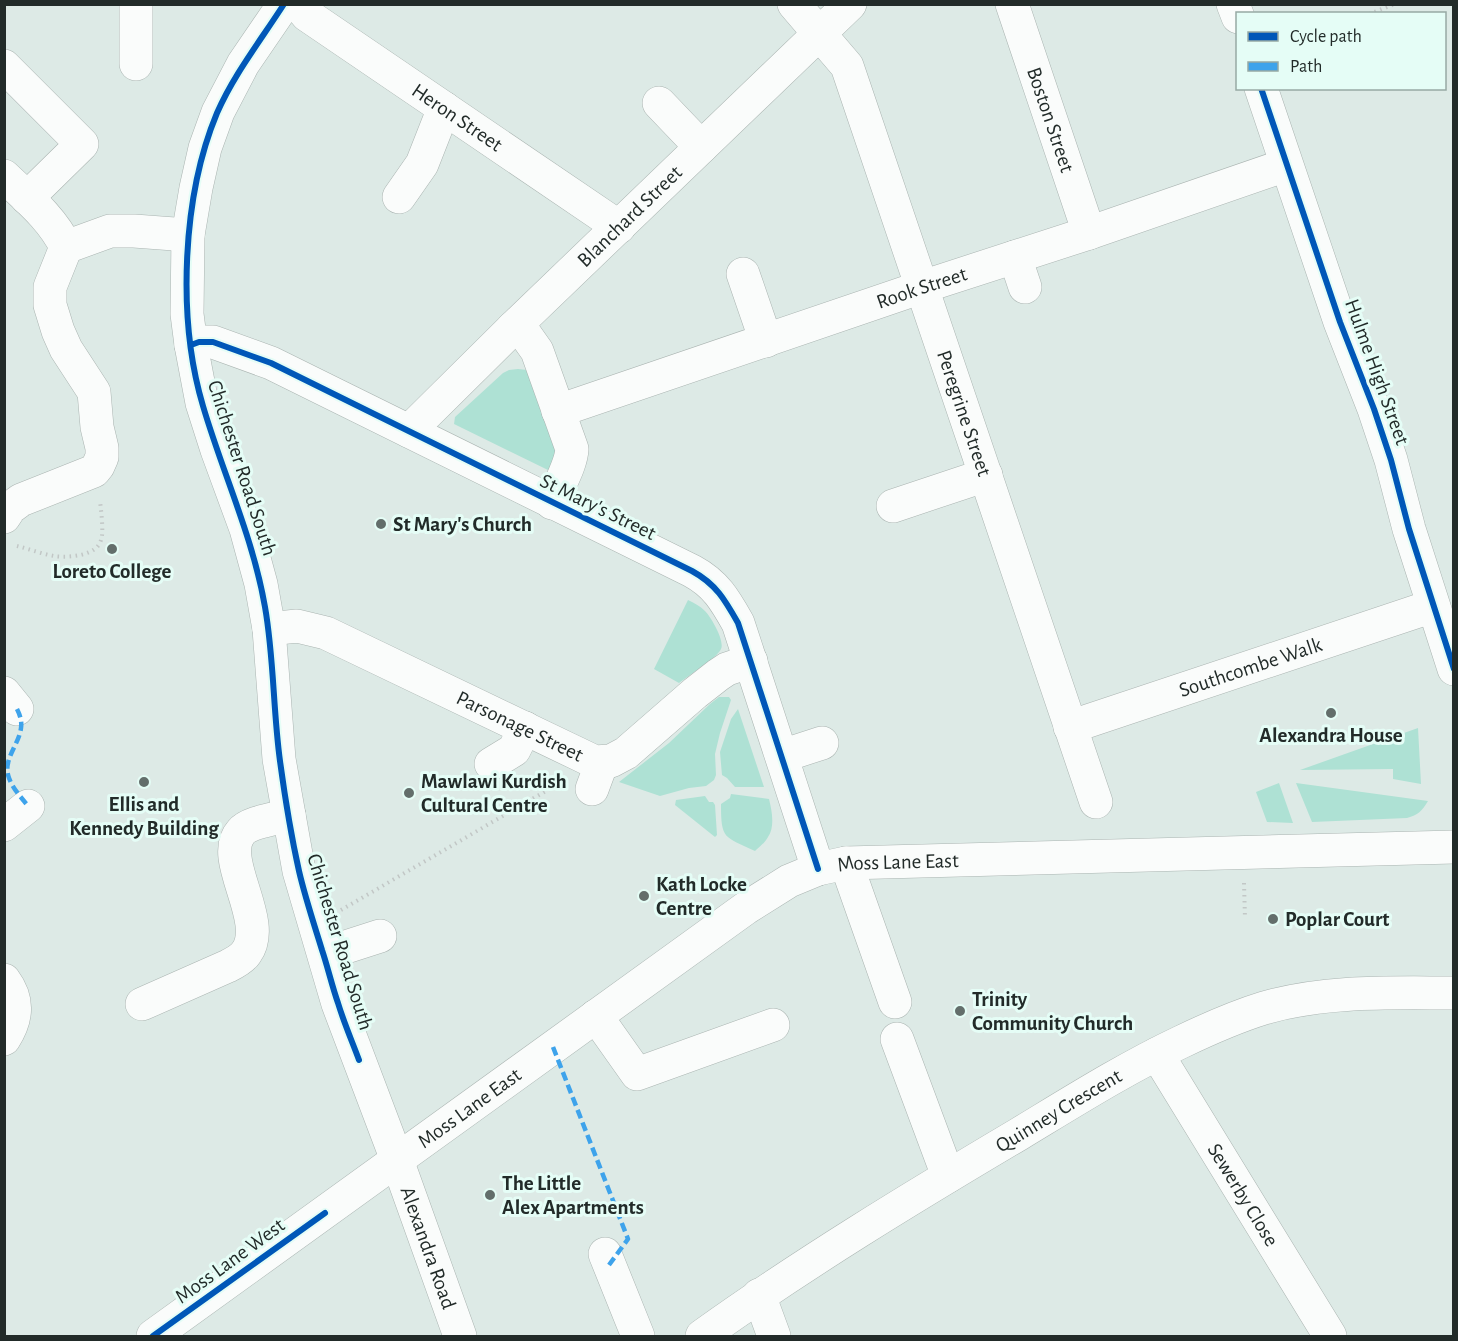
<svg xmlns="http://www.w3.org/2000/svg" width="1458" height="1341" font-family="'Alegreya Sans',sans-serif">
  <rect width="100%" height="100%" fill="#ddeae6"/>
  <path fill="#aee1d4" d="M 518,369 L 527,370 L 560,451 L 554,466 L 548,470 L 454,424 L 455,417 L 503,373 L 509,370 Z
    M 688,600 C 694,603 700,606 705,611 C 711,617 725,641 721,649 C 716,659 689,675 679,683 L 654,669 Z
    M 719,697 L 729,697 L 731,700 L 720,733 L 715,754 L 716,775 L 714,780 L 706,786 L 689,788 L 660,796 L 619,782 L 669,743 L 710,704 Z
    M 738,709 L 764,787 L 735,787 L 727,778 L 722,775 L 720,752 L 731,719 Z
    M 1418,728 L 1421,784 L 1393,779 L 1393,769 L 1300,770 Z
    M 1279,783 L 1293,823 L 1267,822 L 1256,792 Z
    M 1296,783 L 1428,801 C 1422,811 1418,815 1407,818 L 1312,822 Z
    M 731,794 L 769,799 C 772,811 775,827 768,837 C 765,843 759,847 755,851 C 724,836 721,840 721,804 L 730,798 Z
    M 705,796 L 709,802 L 713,802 L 715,805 L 717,835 L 715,837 L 675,805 L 676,800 Z"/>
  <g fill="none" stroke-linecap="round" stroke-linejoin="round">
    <defs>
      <g id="minor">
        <path id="s1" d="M 284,4 L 243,64 L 218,112 L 205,148 L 196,188 L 188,235 L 187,314 L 191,345 L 202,403 L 217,450 L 246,529 L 261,584 L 269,629 L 279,759 L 299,871 L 338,1004 L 397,1160 L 460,1336"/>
        <path id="s2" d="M 298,4 L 307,15 L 619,227"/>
        <path id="s3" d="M 794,4 L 847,66 L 1096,802"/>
        <path id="s4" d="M 1012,4 L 1089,233"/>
        <path d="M 1233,4 L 1238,17"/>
        <path d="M 136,64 L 136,4"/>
        <path d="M 4,66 L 82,144 L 27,198"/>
        <path d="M 1261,88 L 1340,322 L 1374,409 L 1391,460 L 1409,529 L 1454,669"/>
        <path d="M 659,103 L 701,147"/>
        <path d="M 4,176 C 27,198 52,218 66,247 L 50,287 L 50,305 L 58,331 L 66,349 L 94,392 L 97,427 L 102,448 L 102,457 L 98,466 L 94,471 L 21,500 L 10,508 L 4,517"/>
        <path d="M 399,197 L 422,164 L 444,108"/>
        <path d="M 66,247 L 110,231 L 134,231 L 188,235"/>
        <path d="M 1015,257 L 1025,287"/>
        <path d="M 743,274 L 766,341"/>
        <path d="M 513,328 L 525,334 L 537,351 L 572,449 C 571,466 558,486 552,503"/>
        <path d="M 191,345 L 199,342 L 213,342 L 271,363 L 692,571 C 716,584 725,600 738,623 L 818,869"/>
        <path id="s5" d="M 558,411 L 922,287 L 1089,233 L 1286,165"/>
        <path id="s6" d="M 409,431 L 513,328 L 850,4"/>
        <path d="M 893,506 L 986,475"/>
        <path id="s7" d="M 269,629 L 297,626 L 326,633 L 595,762 L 611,761 L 626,753 L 695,693 L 718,675 L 727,669 L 751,661"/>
        <path d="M 4,693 L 17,709"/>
        <path id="s8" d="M 1070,727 L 1433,606"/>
        <path d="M 782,756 L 822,743"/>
        <path d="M 491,764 L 514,750 L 525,728"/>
        <path d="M 592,789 L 602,762"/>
        <path d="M 4,825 L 28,806"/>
        <path d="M 846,863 L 895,1002"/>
        <path d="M 324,954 L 380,936"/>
        <path d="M 4,980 C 19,1000 17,1019 4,1039"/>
        <path d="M 142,1004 L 228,966 C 234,963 242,959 246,953 C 270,921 217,859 241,832 C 249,822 276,819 289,815"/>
        <path d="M 596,1016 L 637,1074 L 773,1025"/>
        <path d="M 897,1039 L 948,1176"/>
        <path id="s9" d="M 1157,1054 L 1330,1336"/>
        <path d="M 605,1254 L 638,1336"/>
        <path d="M 759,1295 L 774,1336"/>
        <path id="s10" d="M 702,1336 C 804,1263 911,1198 1019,1134 C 1072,1102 1124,1069 1181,1042 C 1208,1029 1235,1017 1264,1008 C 1326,990 1391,993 1454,993"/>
      </g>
      <g id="major">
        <path id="s11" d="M 153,1336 L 746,908 L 789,881 L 818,869 L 846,863 L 1454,847"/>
      </g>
    </defs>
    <use href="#minor" stroke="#aab4b1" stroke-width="34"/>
    <use href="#major" stroke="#aab4b1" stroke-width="34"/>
    <path stroke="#c2c7c6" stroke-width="4" stroke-dasharray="1.5 4.5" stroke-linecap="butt" d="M 1369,14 L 1395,4
      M 17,546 C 29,549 42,554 54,556 C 68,558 97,556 101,540 C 104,533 101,510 100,501
      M 1244,883 L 1245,918
      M 341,910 L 563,781"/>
    <use href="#minor" stroke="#fafcfb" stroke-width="33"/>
    <use href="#major" stroke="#fafcfb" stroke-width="33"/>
    <path stroke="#3ea3eb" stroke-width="4.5" stroke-dasharray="9 4.5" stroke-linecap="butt" d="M 17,709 C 20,715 22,721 21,728 C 19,745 2,760 9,778 C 13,789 21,797 28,806
      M 553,1047 L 628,1239 L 609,1265"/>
    <defs>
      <path id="cycleway" d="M 284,4 C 261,40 234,74 217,113 C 182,197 177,319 203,406 C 223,474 253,537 265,607 C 274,658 273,710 280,761 C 285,798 291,835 299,871 C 305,897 314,924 322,950 C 328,968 332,986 338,1003 C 344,1023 352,1041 359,1060
        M 1261,88 L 1340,322 L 1374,409 L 1391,460 L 1409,529 L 1454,669
        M 191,345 L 199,342 L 213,342 L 271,363 L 692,571 C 716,584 725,600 738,623 L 818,869
        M 153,1336 L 325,1213"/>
    </defs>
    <use href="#cycleway" stroke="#e5fdf6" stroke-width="10"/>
    <use href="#cycleway" stroke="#0057b8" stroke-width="6"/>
  </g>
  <g fill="#636e6b" stroke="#e5fdf6" stroke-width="2">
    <circle cx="381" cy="524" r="6"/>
    <circle cx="112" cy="549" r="6"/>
    <circle cx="1331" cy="713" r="6"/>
    <circle cx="144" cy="782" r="6"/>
    <circle cx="409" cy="793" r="6"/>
    <circle cx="644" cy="896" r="6"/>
    <circle cx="1273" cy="919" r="6"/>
    <circle cx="960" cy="1011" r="6"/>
    <circle cx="490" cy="1195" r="6"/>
  </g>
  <g text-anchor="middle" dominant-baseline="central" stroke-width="6" stroke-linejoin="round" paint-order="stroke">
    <g font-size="21" fill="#222b29" stroke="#e5fdf6">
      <text stroke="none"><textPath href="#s2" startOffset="196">Heron Street</textPath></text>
      <text stroke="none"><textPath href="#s4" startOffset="122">Boston Street</textPath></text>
      <text stroke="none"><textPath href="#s6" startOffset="308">Blanchard Street</textPath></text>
      <text stroke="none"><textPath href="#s5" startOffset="384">Rook Street</textPath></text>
      <text transform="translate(1377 372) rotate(70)">Hulme High Street</text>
      <text stroke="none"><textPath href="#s3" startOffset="448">Peregrine Street</textPath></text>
      <text transform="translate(242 468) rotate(72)">Chichester Road South</text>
      <text transform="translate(598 507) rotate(26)">St Mary's Street</text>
      <text stroke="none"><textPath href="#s8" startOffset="190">Southcombe Walk</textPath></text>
      <text stroke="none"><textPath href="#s7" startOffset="273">Parsonage Street</textPath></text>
      <text stroke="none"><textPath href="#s11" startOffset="894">Moss Lane East</textPath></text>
      <text transform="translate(340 942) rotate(73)">Chichester Road South</text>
      <text stroke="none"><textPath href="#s11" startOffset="390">Moss Lane East</textPath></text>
      <text stroke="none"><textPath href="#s10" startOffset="422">Quinney Crescent</textPath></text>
      <text stroke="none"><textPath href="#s9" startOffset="165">Sewerby Close</textPath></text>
      <text stroke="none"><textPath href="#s1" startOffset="1302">Alexandra Road</textPath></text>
      <text transform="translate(230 1261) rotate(-36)">Moss Lane West</text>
    </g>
    <g font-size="21" font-weight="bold" fill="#222b29" stroke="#e5fdf6" text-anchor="start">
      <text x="393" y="524">St Mary's Church</text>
      <text x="112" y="571" text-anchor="middle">Loreto College</text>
      <text x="1331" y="735" text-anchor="middle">Alexandra House</text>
      <text x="421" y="781">Mawlawi Kurdish<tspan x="421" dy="24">Cultural Centre</tspan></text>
      <text x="144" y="804" text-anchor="middle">Ellis and<tspan x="144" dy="24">Kennedy Building</tspan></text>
      <text x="656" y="884">Kath Locke<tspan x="656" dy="24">Centre</tspan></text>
      <text x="1285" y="919">Poplar Court</text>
      <text x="972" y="999">Trinity<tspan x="972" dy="24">Community Church</tspan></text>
      <text x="502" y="1183">The Little<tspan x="502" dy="24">Alex Apartments</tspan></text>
    </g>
  </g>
  <rect width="1458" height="1341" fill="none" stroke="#222b29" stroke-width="12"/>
  <rect x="1236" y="12" width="210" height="78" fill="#e5fdf6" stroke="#97a9a4" stroke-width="1.5"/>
  <rect x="1248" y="32" width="30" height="9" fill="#0057b8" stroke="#97a9a4" stroke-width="1.5"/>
  <text x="1290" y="42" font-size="18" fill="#222b29">Cycle path</text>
  <rect x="1248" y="62" width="30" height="9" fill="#3ea3eb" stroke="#97a9a4" stroke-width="1.5"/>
  <text x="1290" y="72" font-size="18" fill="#222b29">Path</text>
</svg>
